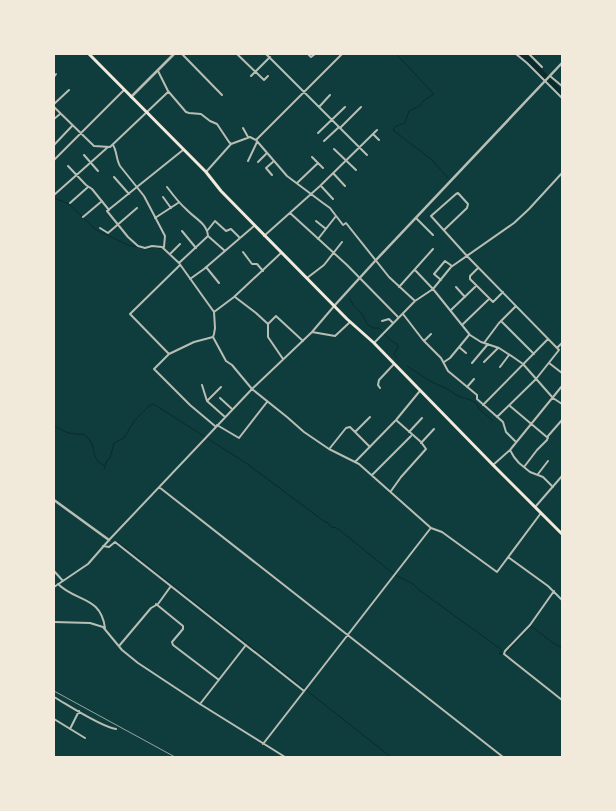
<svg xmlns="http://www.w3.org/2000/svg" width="616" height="811" font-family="'Archivo Narrow',sans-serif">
  <rect width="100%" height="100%" fill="#0f3d3e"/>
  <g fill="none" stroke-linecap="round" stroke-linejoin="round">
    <path stroke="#0a2a2b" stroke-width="1" d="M 396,54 L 434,94 L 423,101 L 421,105 L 409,111 L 405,123 L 396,126 L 393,130 L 432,160 L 448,178
      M 54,198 L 69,204 L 96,230 L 128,245 L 146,249 L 155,247 L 161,249
      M 349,298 L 354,306 L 362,314 L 367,324 L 373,328 L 379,328 L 383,332
      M 384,334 L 392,341 L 398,345 L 398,347 L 394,354 L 397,358
      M 407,366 L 430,381 L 449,390 L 458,396 L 471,400 L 477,404 L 479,409 L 493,421
      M 54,426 C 60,429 68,434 76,434 C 81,435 83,433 87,437 C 98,447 89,459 104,465
      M 104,469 L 107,460 L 110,458 L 114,443 L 124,438 L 134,421 L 149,406 L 152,404 L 155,405 L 246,463 L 325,522 L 327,522 L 331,527 L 337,528 L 394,574 C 403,580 412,581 419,590 L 502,650 L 499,654 L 506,653 L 531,626 L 553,643 L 562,648
      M 118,542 L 391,757"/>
    <path stroke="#0a2a2b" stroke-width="6" d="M 523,54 L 562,94"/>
    <path stroke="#b8beb3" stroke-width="2" d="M 182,54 L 222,95
      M 237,54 L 264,80 L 268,76
      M 266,54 L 367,155
      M 308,54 L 311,57 L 315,54
      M 516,54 L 527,63 L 562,98
      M 529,54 L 542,67
      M 158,71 L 168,91 L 186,112 L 189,113 L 201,114 L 210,121 L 217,124 L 229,142 L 231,144 L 250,137 L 256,140 L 287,176 L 323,203 L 330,208 L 343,225 L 346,223 L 389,277 L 415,301
      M 251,76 L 270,57
      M 550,76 L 562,86
      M 54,77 L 56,74
      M 54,104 L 69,90
      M 54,107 L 94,146 L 110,147 L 168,92
      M 319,107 L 330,95
      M 54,119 L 60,114
      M 243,128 L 248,137
      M 340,128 L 361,107
      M 318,133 L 345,107
      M 374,135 L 379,140
      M 256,140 L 342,54
      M 324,141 L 339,127
      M 54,145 L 72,126
      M 113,145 C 117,151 116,159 120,166 L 144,196 L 165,236 L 164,247
      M 334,149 L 356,170
      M 84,155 L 98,171
      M 312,157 L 323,168
      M 54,160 L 124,90
      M 248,161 L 257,142
      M 258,162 L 267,153
      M 68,166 L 86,185 L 92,189 L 109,210
      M 206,172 L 231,144
      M 333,173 L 345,186
      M 272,175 L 266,168 L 274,161
      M 114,177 L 129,194
      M 297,183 L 318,163
      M 321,186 L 333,199
      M 167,187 C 173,195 179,203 186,209 C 194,218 207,223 208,236 L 179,263
      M 54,195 L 108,147
      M 163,197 L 171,208
      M 70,203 L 88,187
      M 290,213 L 347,265 L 398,317
      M 83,217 L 102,201
      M 155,218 L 178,203
      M 416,218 L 433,235
      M 316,221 L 326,229
      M 100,228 L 108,233 L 137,208
      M 444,230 L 467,208 L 468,204 L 458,193 L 456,194 L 431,216 L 467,256 L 559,350 L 536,379 L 497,417
      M 182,231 L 196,248
      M 207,231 L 215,221 L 226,231 L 231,229 L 240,238
      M 208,236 L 225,251
      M 264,236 L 320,186 L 377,130
      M 318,239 L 336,216
      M 243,252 L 252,264 L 257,264 L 263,271
      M 170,254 L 180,244
      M 180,265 L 130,314 L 169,354 L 154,369 L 190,405 L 215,426
      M 206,267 L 219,283
      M 478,268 L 470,276 L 470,279 L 493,302 L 503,292
      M 415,270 L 433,289 L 470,335 L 481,342 L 499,348 L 513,357 L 523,364 L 553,398 L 562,404
      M 307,278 L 324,265 L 342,242
      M 190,279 L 204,269 L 254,226
      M 441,280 L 434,274 L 445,261 L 452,266
      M 399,287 L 433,249
      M 456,287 L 465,297
      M 235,297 L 256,313 L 268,324 L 268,337 L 283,359
      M 451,310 L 476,286
      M 214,312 L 234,297 L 281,253
      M 403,314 L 423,340 L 441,358 L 448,371 L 477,395 L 477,399 L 503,422 L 506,432 L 516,442
      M 382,321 L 389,319 L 393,323
      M 501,321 L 534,354
      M 268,324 L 276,316 L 277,317 L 303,341
      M 462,325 L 489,299
      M 312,332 L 335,336 L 349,323
      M 213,337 L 226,361 L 232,365 L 252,389 L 287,417 L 304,432 L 329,449 L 359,464 L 431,528 L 442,532 L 497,572 L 541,513
      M 423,340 L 425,340 L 431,334
      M 374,343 L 415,301 L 433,289 L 451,267 L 514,223 L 529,209 L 562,173
      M 484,343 L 499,323 L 516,306
      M 459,347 L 466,353
      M 557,348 L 562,343
      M 169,354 L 194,342 L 213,337 L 214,334 L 215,328 L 214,312 L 179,263 L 162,247 L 152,246 L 145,248 L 138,246 L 128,237 L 107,211 L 183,150
      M 444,362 L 450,358 L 469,335
      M 484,362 L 498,348
      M 472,363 L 488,344
      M 549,363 L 562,373
      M 500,367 L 509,355
      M 202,385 L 207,401 L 225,417
      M 467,387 L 474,379
      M 380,388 L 378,385 L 379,380 L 394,364
      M 220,398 L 232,409
      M 207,401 L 221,387
      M 483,405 L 548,339
      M 510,406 L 548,438
      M 217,425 L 239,438 L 267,402
      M 355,432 L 370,417
      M 409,432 L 422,418
      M 421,443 L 434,429
      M 330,448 L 346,428 L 350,427 L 370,447
      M 562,448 L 562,447
      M 510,450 L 514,457 L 519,463 L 530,472 L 543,477 L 553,487
      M 355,462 L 396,420 L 419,392
      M 493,465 L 510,450 L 562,386
      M 524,467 L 537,450 L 547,440 L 548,436 L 562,420
      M 538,474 L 548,461
      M 372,475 L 411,436
      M 159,487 L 503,757
      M 391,491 L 401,477 L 426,449 L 421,442 L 396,420
      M 536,506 L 562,476
      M 103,546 L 109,547 L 115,542 L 304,691
      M 508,557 L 548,586 L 562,600
      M 54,571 L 63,581
      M 58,584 C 76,602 101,596 105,628
      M 54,587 L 88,564 L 109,540 L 252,389 L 312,332 L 335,305
      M 554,591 L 530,625 L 505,651 L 504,654 L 562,700
      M 156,604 L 183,626 L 183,629 L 172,642 L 173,645 L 219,680
      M 54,622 L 90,623 L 103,627 L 122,650 L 138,663 L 200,704 L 285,757
      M 119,646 L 151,608 L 158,604 L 171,586
      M 54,697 C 68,705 101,727 116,729
      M 200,704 L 246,645
      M 54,719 L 85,738
      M 70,729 L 79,711
      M 263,744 L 430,529"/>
    <path stroke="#b8beb3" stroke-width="2.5" d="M 131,97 L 174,54
      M 335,305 L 376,260 L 562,63
      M 54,500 L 109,540"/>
    <path stroke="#f1e9da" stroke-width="3" d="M 89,54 L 206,172 L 221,191 L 347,319 L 374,343 L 493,465 L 562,534"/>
    <path stroke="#97a49c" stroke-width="1" d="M 54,691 L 175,757"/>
  </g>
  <rect width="616" height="811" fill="none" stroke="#f1e9da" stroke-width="110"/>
</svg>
